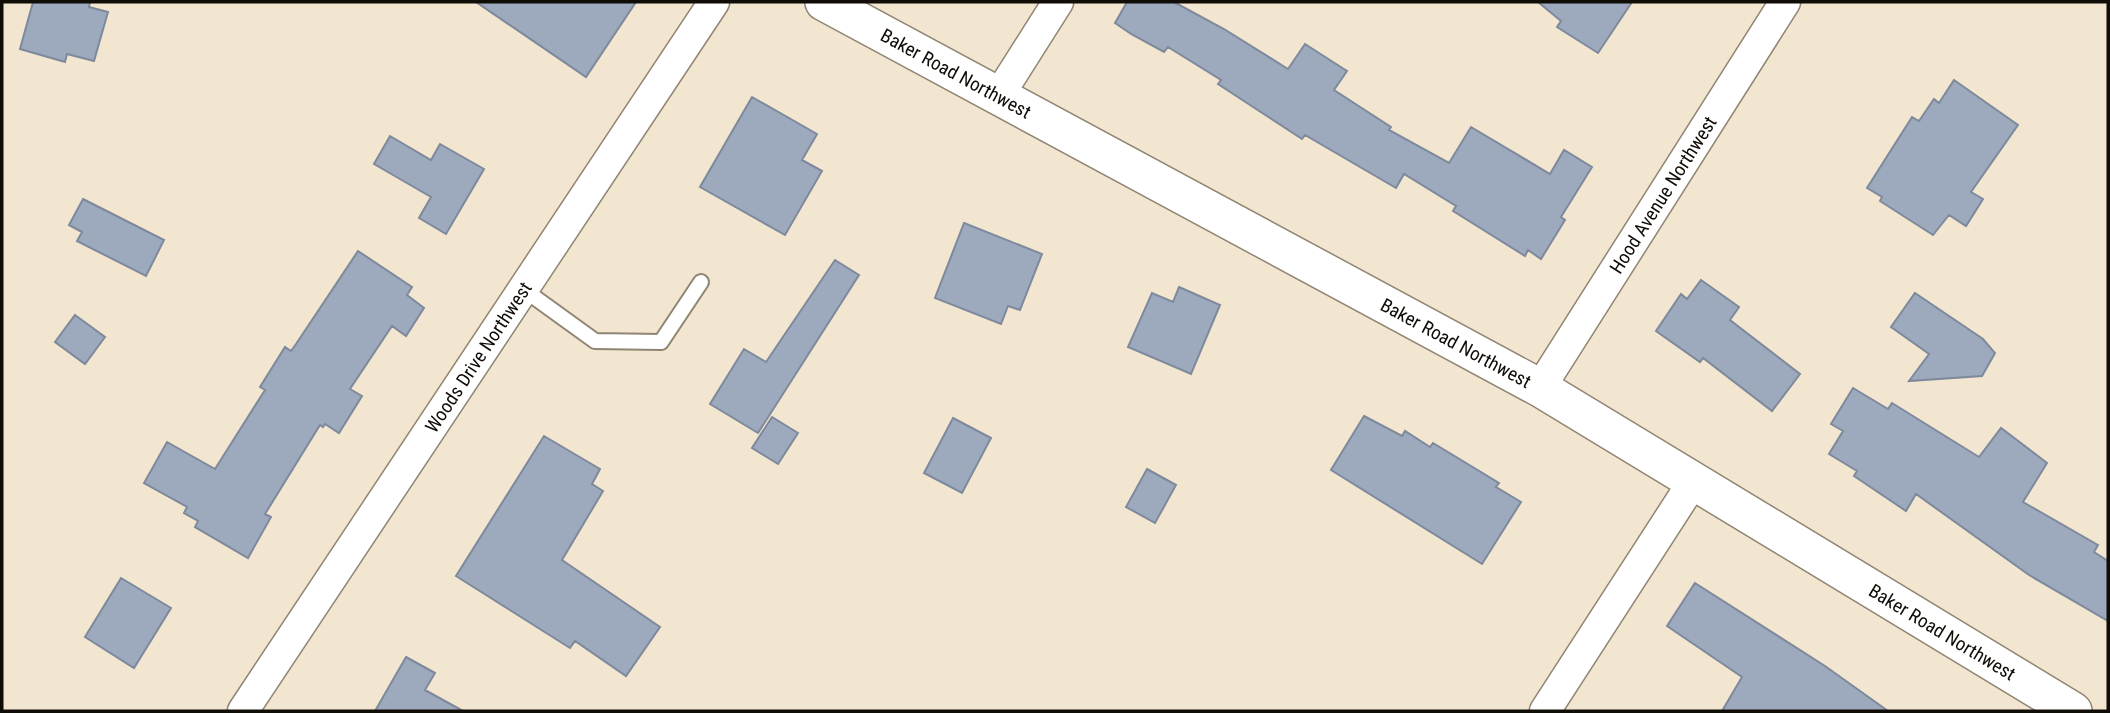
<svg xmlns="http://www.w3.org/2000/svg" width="2110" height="713" font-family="'Roboto Condensed',sans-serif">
  <rect width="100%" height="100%" fill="#f2e6d1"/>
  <path fill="#9da9bc" stroke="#7e899b" stroke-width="2" d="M 33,2 L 90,2 L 89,7 L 108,12 L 94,61 L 67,54 L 65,62 L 20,49 Z
    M 476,2 L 636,2 L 586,77 Z
    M 1127,2 L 1174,2 L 1224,29 L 1288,69 L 1305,44 L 1347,71 L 1334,90 L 1391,127 L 1389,130 L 1449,163 L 1471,127 L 1550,174 L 1564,150 L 1592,167 L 1561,217 L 1565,220 L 1541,259 L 1528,250 L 1525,256 L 1453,211 L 1456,206 L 1404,174 L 1396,188 L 1305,135 L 1302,139 L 1218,84 L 1221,80 L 1168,47 L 1164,52 L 1131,34 L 1115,23 Z
    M 1538,2 L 1632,2 L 1598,53 L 1557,27 L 1561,21 Z
    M 1954,80 L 2018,125 L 1971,192 L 1983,199 L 1966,226 L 1949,215 L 1933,235 L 1880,201 L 1882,197 L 1867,188 L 1912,117 L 1919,121 L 1934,99 L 1939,103 Z
    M 752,97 L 817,134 L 802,160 L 822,171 L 785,235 L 700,187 Z
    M 390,136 L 431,160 L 440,144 L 484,169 L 446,234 L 419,218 L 431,197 L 374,164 Z
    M 83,199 L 164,240 L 146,276 L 77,241 L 82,232 L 69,225 Z
    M 964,223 L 1042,254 L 1020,310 L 1008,306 L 1001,324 L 935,298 Z
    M 358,251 L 412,287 L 407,295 L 424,308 L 406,336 L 392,326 L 350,389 L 362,396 L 339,433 L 325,424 L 323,427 L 320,425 L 265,514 L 271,517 L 248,558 L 195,527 L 198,521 L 184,513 L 187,507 L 144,483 L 167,442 L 215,469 L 265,390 L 260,387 L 285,347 L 291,351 L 296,344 Z
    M 835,260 L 859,275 L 758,433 L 710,404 L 744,349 L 766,362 Z
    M 1701,280 L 1739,307 L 1730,320 L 1800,374 L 1772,411 L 1703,358 L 1700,362 L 1656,331 L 1681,294 L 1687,299 Z
    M 1179,287 L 1220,305 L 1191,374 L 1128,347 L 1152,293 L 1173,302 Z
    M 1915,293 L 1983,339 L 1995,353 L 1982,376 L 1909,381 L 1929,354 L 1891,327 Z
    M 75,315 L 105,337 L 85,364 L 55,342 Z
    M 1853,388 L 1888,409 L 1892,403 L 1979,457 L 2001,428 L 2047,463 L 2023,502 L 2098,545 L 2094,552 L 2108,561 L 2108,621 L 2029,575 L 1916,494 L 1906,511 L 1854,476 L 1857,471 L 1829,454 L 1843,431 L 1831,424 Z
    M 1364,416 L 1402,436 L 1405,431 L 1430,447 L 1433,443 L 1499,483 L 1496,487 L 1521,502 L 1482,564 L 1331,470 Z
    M 772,417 L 798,433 L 778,464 L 752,448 Z
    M 953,418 L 991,438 L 962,493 L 924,473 Z
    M 544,436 L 600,469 L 592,484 L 603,491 L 562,560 L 660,627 L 626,676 L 575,641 L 570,648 L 456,576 Z
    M 1147,469 L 1176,485 L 1155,523 L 1126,507 Z
    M 121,578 L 171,608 L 134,668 L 85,637 Z
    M 1695,583 L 1825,666 L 1888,711 L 1722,711 L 1742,677 L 1667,626 Z
    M 406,657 L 435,673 L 425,690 L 463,711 L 375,711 Z"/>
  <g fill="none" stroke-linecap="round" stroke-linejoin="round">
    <defs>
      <path id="service" d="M 523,289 L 595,341 L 661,342 L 701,282"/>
      <g id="minor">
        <path d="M 999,95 L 1058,2"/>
        <path id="s1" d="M 1540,388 L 1785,2"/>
        <path id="s2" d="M 243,711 L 714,2"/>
        <path d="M 1545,711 L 1695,479"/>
      </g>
      <g id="tertiary">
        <path id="s3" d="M 824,2 L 1540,388 L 2073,711"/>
      </g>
    </defs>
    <use href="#service" stroke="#908572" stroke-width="18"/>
    <use href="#minor" stroke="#908572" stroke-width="33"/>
    <use href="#tertiary" stroke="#908572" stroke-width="40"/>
    <use href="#service" stroke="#fff" stroke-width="14"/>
    <use href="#minor" stroke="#fff" stroke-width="30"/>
    <use href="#tertiary" stroke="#fff" stroke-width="37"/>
  </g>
  <g text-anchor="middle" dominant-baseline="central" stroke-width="5" stroke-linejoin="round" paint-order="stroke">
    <g font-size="19" fill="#100c06" stroke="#f2e6d1">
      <text stroke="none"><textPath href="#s3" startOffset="150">Baker Road Northwest</textPath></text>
      <text stroke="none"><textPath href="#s1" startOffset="229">Hood Avenue Northwest</textPath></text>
      <text stroke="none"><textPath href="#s3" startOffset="718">Baker Road Northwest</textPath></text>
      <text stroke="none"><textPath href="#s2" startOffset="425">Woods Drive Northwest</textPath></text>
      <text stroke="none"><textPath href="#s3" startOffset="1284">Baker Road Northwest</textPath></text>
    </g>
  </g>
  <rect width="2110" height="713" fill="none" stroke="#100c06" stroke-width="7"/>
</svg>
